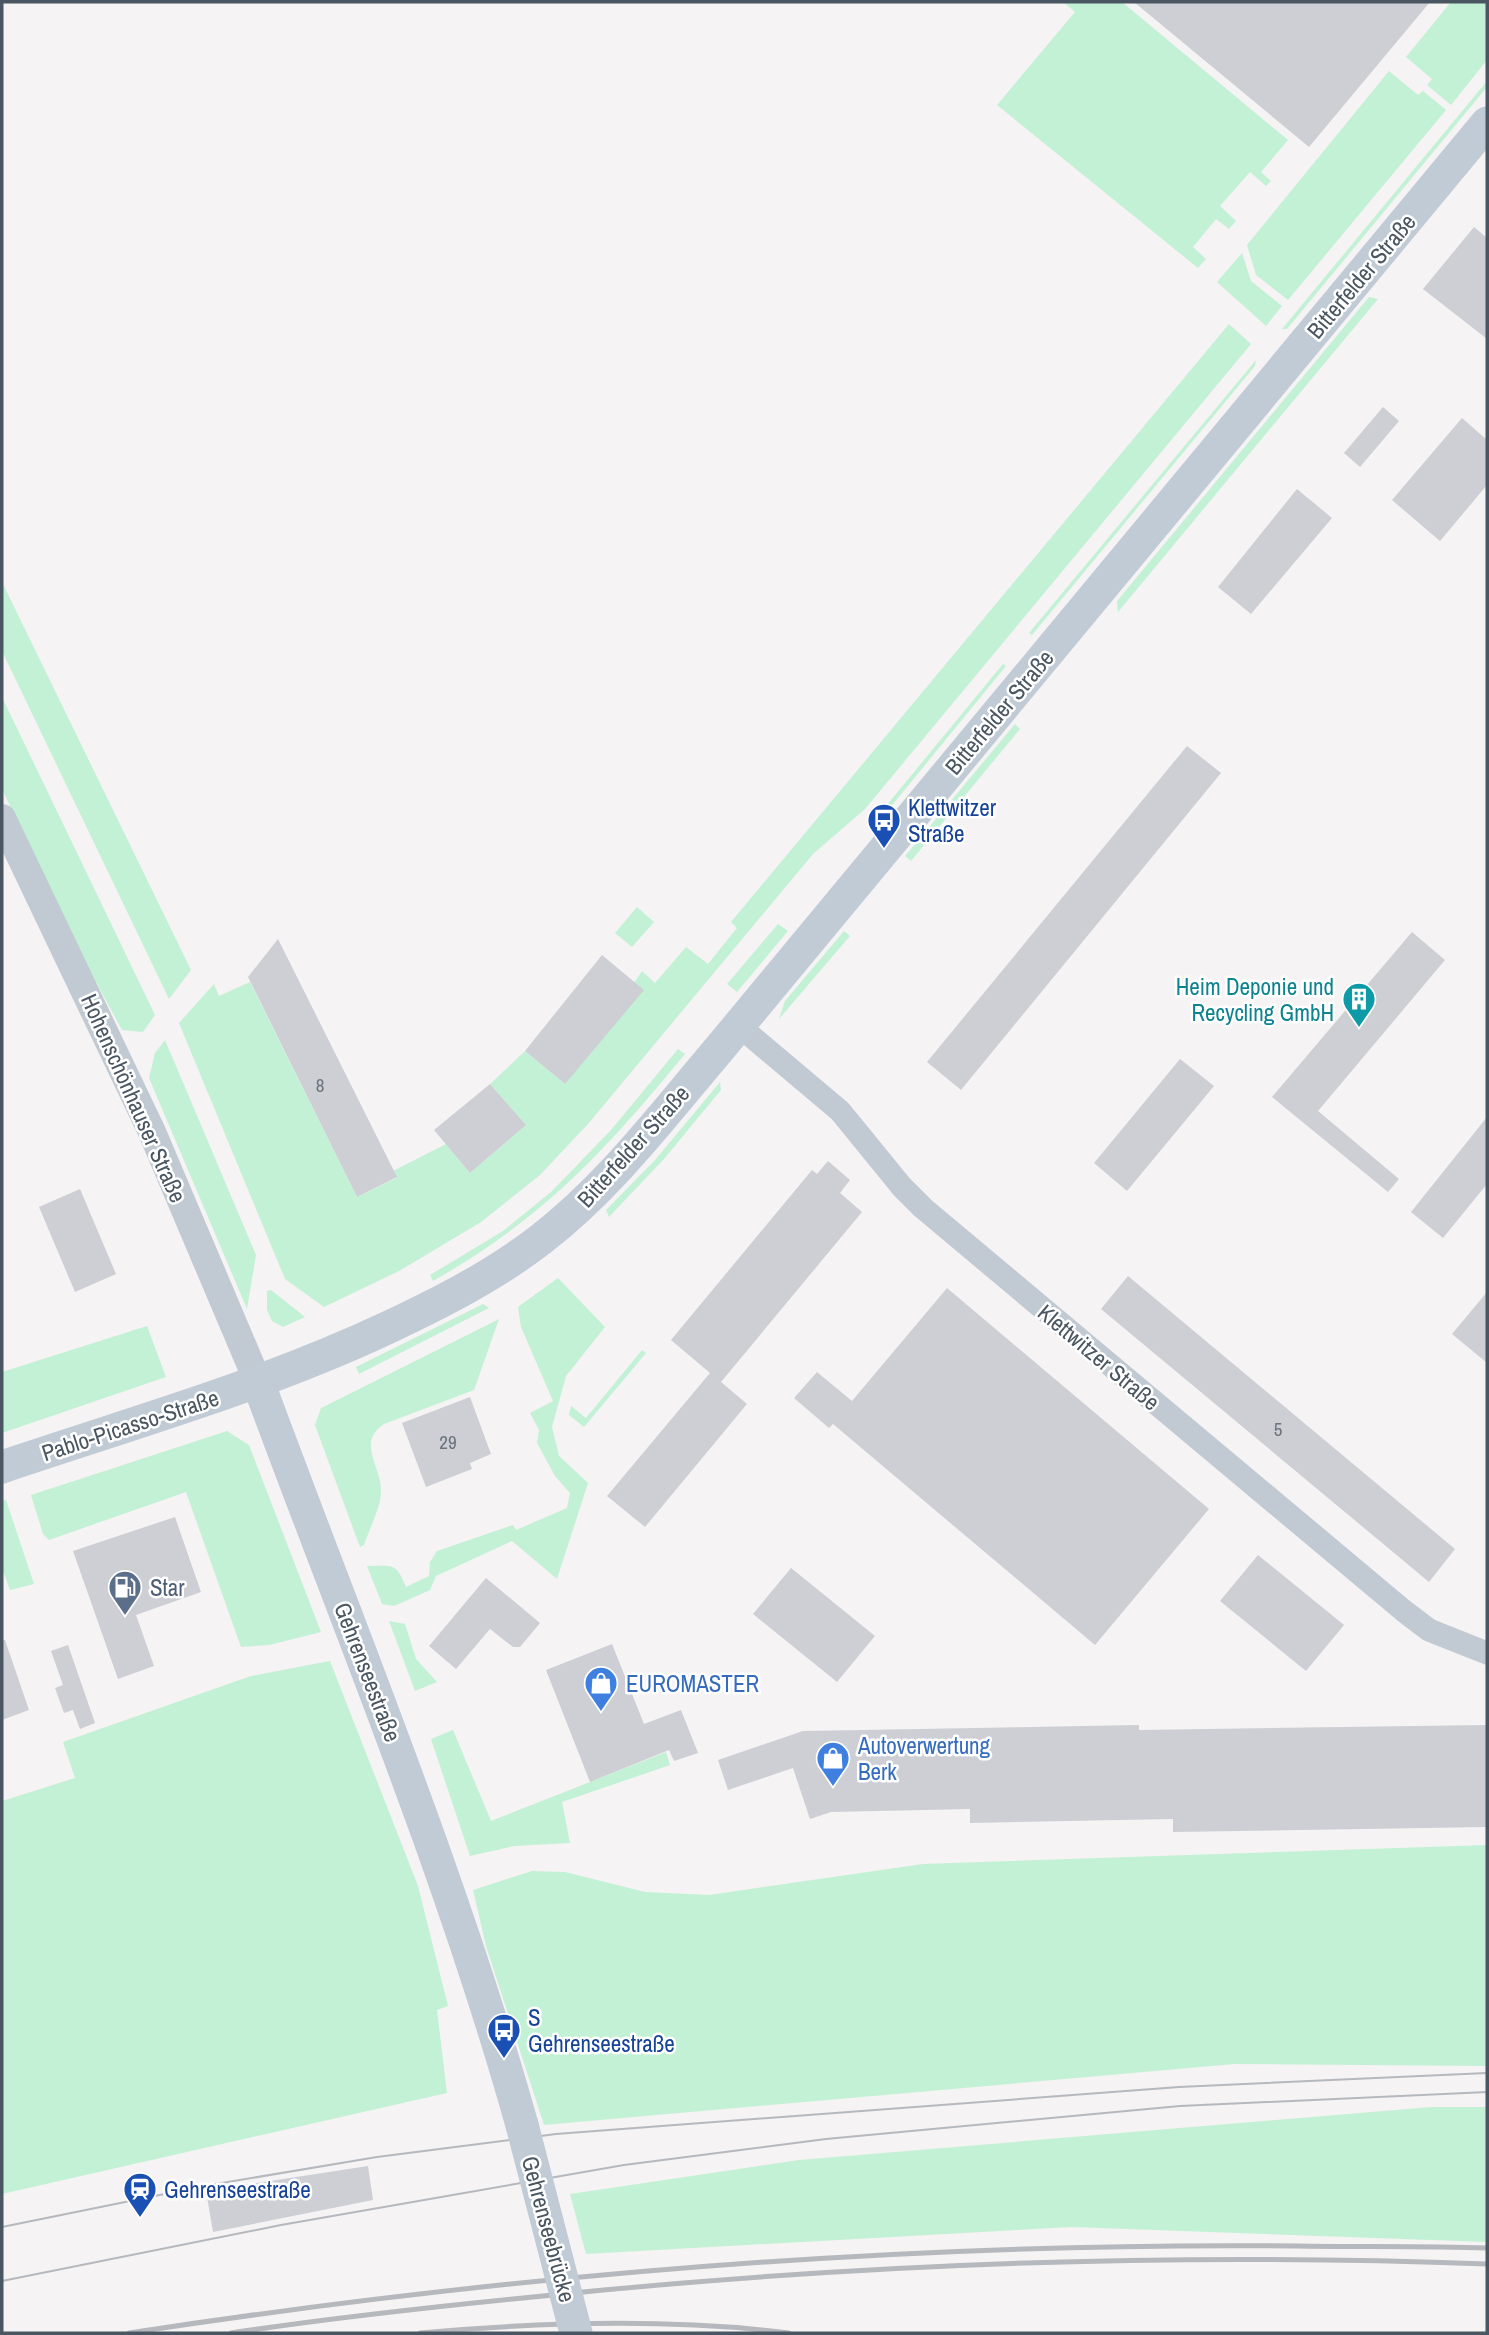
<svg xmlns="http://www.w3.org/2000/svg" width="1489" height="2335" font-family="'Archivo Narrow',sans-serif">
  <rect width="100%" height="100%" fill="#f5f3f3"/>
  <path fill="#c3f1d5" d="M 1063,2 L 1122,2 L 1288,140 L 1261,172 L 1271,181 L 1266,186 L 1250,172 L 1220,206 L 1236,221 L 1229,229 L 1216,219 L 1193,247 L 1206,259 L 1198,268 L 997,105 L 1075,12 Z
    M 1451,2 L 1487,2 L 1487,60 L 1451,105 L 1427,85 L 1432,79 L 1406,57 Z
    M 1389,71 L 1418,95 L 1423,91 L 1446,110 L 1288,300 L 1256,275 L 1247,245 Z
    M 1487,81 L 1487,87 L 1287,329 L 1282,329 Z
    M 1242,253 L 1251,281 L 1282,306 L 1266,326 L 1217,282 Z
    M 1369,297 L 1378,299 L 1118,612 L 1117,601 Z
    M 1229,324 L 1251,344 L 865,809 L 813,854 L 588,1124 L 540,1175 L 481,1222 L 399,1271 L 324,1307 L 285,1279 L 179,1023 L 214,984 L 219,996 L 250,982 L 357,1197 L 396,1178 L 393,1171 L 446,1144 L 470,1173 L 526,1125 L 490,1084 L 525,1051 L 565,1084 L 642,971 L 655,983 L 686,947 L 708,964 L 737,928 L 731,922 Z
    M 1256,360 L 1255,366 L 1032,635 L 1029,633 Z
    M 2,582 L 191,970 L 169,999 L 2,651 Z
    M 1003,664 L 1006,666 L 880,820 L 877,817 Z
    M 2,697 L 155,1015 L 143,1032 L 122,1030 L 80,953 L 2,789 Z
    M 1015,724 L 1020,729 L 911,861 L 905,856 Z
    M 637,907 L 654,922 L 632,947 L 615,933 Z
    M 778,924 L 788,931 L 737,992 L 727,984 Z
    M 844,931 L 850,936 L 779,1019 L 785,1001 Z
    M 165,1040 L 256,1255 L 247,1309 L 149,1078 L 155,1053 Z
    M 678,1049 L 685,1054 C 604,1152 545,1217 433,1281 L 430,1275 L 503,1231 L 551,1192 L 611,1130 Z
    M 720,1082 L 721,1090 L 664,1159 L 609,1217 L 606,1210 L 655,1160 Z
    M 558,1278 L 605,1327 L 566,1376 L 552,1427 L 559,1456 L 588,1483 L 557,1579 L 512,1541 L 436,1576 L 430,1590 L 394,1606 L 382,1604 L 367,1566 C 393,1566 396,1562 406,1587 L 429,1576 L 430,1562 L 437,1551 L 513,1525 L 516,1530 L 567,1508 L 570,1493 L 555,1476 L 537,1443 L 539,1430 L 530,1413 L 553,1401 L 521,1327 L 518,1307 Z
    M 271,1290 L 305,1317 L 283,1327 L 272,1321 L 267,1310 L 267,1291 Z
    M 483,1304 L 489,1308 L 359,1374 L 356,1367 Z
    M 499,1319 L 474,1390 L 384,1424 C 356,1442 382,1468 381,1491 C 381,1508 369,1529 364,1545 L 360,1547 L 315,1425 L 321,1408 Z
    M 147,1326 L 166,1377 L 2,1433 L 2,1372 Z
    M 642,1350 L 646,1353 L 584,1427 L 569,1415 L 571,1406 L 586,1418 Z
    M 227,1431 L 249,1445 L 321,1632 L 269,1645 L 241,1647 L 186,1492 L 49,1540 L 43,1534 L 31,1495 Z
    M 6,1500 L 34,1584 L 10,1590 L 2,1568 L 2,1501 Z
    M 389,1621 L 405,1624 L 416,1659 L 437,1682 L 415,1691 Z
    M 330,1661 L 418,1886 L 448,2006 L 437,2010 L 447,2093 L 2,2194 L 2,1801 L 75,1778 L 63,1742 L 251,1676 Z
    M 453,1730 L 491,1821 L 666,1752 L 670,1765 L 562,1802 L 570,1843 L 514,1846 L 470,1856 L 431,1739 Z
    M 1487,1845 L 1487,2066 L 1235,2064 L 544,2125 L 486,1946 L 473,1890 L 532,1871 L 565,1872 L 645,1892 L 709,1895 L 923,1864 Z
    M 1431,2107 L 1487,2107 L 1487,2242 L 1072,2227 L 586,2254 L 570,2194 L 799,2160 Z"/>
  <path fill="#cdcfd5" d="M 1134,2 L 1430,2 L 1309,147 Z
    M 1474,227 L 1487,238 L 1487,339 L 1423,289 Z
    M 1383,407 L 1399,421 L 1360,467 L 1344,453 Z
    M 1462,418 L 1487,440 L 1487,485 L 1440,541 L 1392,500 Z
    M 1297,489 L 1332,518 L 1251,614 L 1218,587 Z
    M 1187,746 L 1221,773 L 961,1090 L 927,1062 Z
    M 1412,932 L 1445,960 L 1318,1111 L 1399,1179 L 1388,1192 L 1272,1097 Z
    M 278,939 L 397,1177 L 357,1197 L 248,977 Z
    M 602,955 L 644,990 L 565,1084 L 525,1051 Z
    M 1180,1059 L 1214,1086 L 1127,1191 L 1094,1163 Z
    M 490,1084 L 526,1125 L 470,1173 L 434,1130 Z
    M 1487,1117 L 1487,1184 L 1443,1238 L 1411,1212 Z
    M 828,1161 L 850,1180 L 840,1193 L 862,1212 L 721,1382 L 747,1404 L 645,1527 L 607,1496 L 710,1373 L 671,1340 L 812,1170 L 817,1174 Z
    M 80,1189 L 116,1274 L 75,1292 L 39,1207 Z
    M 1128,1276 L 1455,1549 L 1429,1582 L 1101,1309 Z
    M 947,1288 L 1209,1509 L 1095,1645 L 833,1424 L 829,1428 L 794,1398 L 817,1372 L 852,1401 Z
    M 1487,1292 L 1487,1363 L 1452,1334 Z
    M 470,1397 L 491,1454 L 470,1463 L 472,1469 L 426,1487 L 402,1423 Z
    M 175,1517 L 201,1592 L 136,1615 L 154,1666 L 118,1679 L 73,1551 Z
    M 1258,1555 L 1344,1625 L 1306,1671 L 1220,1601 Z
    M 791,1568 L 875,1636 L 837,1682 L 753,1614 Z
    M 486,1578 L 540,1623 L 520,1647 L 513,1647 L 490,1629 L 456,1669 L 429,1646 Z
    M 2,1640 L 5,1640 L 29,1710 L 2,1720 Z
    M 612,1644 L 644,1724 L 681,1710 L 698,1753 L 674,1761 L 669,1750 L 590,1782 L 546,1670 Z
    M 68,1645 L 95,1723 L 80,1729 L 73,1710 L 64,1713 L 55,1688 L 63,1685 L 51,1651 Z
    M 1139,1725 L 1139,1730 L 1487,1725 L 1487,1827 L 1173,1832 L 1173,1819 L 970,1823 L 970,1809 L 831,1812 L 810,1819 L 793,1768 L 728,1790 L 718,1760 L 803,1731 Z
    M 368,2166 L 373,2200 L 213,2232 L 206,2191 Z"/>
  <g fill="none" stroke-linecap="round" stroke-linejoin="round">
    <path stroke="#c1cad2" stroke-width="23" d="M 738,1025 L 840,1111 L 902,1187 L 923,1208 L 1404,1611 L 1429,1630 L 1487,1653"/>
    <path stroke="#c1cad2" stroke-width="28" d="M 2,818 L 152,1132 L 258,1382"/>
    <path stroke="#c1cbd6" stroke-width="33" d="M 258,1382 C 349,1629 451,1872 522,2125
      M 2,1467 C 132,1423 264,1386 389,1327 C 442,1302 493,1276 540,1240 C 610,1186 663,1115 720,1048 L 1487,123"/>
    <path stroke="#b5b8bd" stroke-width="2" d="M 2,2227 L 204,2186 L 377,2157 L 556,2134 L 1179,2087 L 1487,2073
      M 2,2281 L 281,2225 L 624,2165 L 826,2139 L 1180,2106 L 1487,2092"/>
    <path stroke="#b5b8bd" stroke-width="5" d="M 129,2333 C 516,2274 904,2242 1296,2246 C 1359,2247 1424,2246 1487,2248
      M 231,2333 C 331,2318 432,2307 533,2297 C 849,2264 1170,2252 1487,2264
      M 420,2333 C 542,2322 668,2318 789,2333"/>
    <path stroke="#c1cbd6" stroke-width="33" d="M 522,2125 L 576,2333"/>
  </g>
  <defs>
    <symbol id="bus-pin" viewBox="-11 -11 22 30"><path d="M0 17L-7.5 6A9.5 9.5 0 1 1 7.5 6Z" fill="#1a4fb4" stroke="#fff"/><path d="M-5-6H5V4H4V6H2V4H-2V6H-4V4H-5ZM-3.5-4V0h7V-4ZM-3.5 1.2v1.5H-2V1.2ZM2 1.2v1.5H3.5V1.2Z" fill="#fff"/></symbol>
    <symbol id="building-pin" viewBox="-11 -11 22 30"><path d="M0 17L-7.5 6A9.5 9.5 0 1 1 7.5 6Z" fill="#0f9aa8" stroke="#fff"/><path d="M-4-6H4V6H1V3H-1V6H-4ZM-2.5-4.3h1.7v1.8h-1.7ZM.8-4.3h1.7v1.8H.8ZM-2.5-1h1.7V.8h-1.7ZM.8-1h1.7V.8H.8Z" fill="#fff"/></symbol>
    <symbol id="fuel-pin" viewBox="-11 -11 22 30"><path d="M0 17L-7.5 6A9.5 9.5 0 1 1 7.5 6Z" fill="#5c6f8a" stroke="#fff"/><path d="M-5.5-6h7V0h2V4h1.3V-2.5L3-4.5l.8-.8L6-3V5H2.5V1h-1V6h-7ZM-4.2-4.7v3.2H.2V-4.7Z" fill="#fff"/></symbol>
    <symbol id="shop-pin" viewBox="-11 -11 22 30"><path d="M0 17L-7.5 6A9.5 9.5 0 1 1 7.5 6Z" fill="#3f7fe0" stroke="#fff"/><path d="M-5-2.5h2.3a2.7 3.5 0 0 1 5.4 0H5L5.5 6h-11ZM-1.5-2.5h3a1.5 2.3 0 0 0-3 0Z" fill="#fff"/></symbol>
    <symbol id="station-pin" viewBox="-11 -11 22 30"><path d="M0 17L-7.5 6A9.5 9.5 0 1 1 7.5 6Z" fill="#1a4fb4" stroke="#fff"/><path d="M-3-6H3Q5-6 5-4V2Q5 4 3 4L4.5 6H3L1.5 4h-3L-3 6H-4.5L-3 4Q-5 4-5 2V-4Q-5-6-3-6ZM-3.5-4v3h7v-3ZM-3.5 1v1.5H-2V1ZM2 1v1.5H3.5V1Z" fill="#fff"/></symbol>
  </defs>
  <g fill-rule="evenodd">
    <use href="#bus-pin" x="865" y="801" width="38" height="52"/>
    <use href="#building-pin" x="1340" y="980" width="38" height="52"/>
    <use href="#fuel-pin" x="106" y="1568" width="38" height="52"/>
    <use href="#shop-pin" x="582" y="1664" width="38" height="52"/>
    <use href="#shop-pin" x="814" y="1739" width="38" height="52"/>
    <use href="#bus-pin" x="485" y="2011" width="38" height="52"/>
    <use href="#station-pin" x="121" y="2170" width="38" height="52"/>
  </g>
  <g text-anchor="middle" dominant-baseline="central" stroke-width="5" stroke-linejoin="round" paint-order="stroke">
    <g font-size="19" fill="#6b747e">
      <text x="320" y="1085">8</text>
      <text x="1278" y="1429">5</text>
      <text x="448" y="1442">29</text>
    </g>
    <g font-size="23" fill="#4a5661" stroke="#fff">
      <text transform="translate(1361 276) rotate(-50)">Bitterfelder Straße</text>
      <text transform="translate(999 712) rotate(-50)">Bitterfelder Straße</text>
      <text transform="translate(134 1098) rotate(66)">Hohenschönhauser Straße</text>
      <text transform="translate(633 1146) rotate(-48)">Bitterfelder Straße</text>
      <text transform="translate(1099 1357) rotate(40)">Klettwitzer Straße</text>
      <text transform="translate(130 1425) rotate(-18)">Pablo-Picasso-Straße</text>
      <text transform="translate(368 1672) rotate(69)">Gehrenseestraße</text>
      <text transform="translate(549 2229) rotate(75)">Gehrenseebrücke</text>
    </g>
    <g font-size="23" fill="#164399" stroke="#fff" text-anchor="start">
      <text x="908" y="807">Klettwitzer<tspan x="908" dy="26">Straße</tspan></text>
      <text x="528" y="2017">S<tspan x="528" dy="26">Gehrenseestraße</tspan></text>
      <text x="164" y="2189">Gehrenseestraße</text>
    </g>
    <g font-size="23" fill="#0d838f" stroke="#fff" text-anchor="end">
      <text x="1334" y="986">Heim Deponie und<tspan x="1334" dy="26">Recycling GmbH</tspan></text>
    </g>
    <g font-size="23" fill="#4e5e75" stroke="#fff" text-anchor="start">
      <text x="150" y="1587">Star</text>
    </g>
    <g font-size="23" fill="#366cbe" stroke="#fff" text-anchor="start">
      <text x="626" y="1683">EUROMASTER</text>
      <text x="858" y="1745">Autoverwertung<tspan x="858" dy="26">Berk</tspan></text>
    </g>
  </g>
  <rect width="1489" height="2335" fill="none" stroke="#4a5661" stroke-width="7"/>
</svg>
